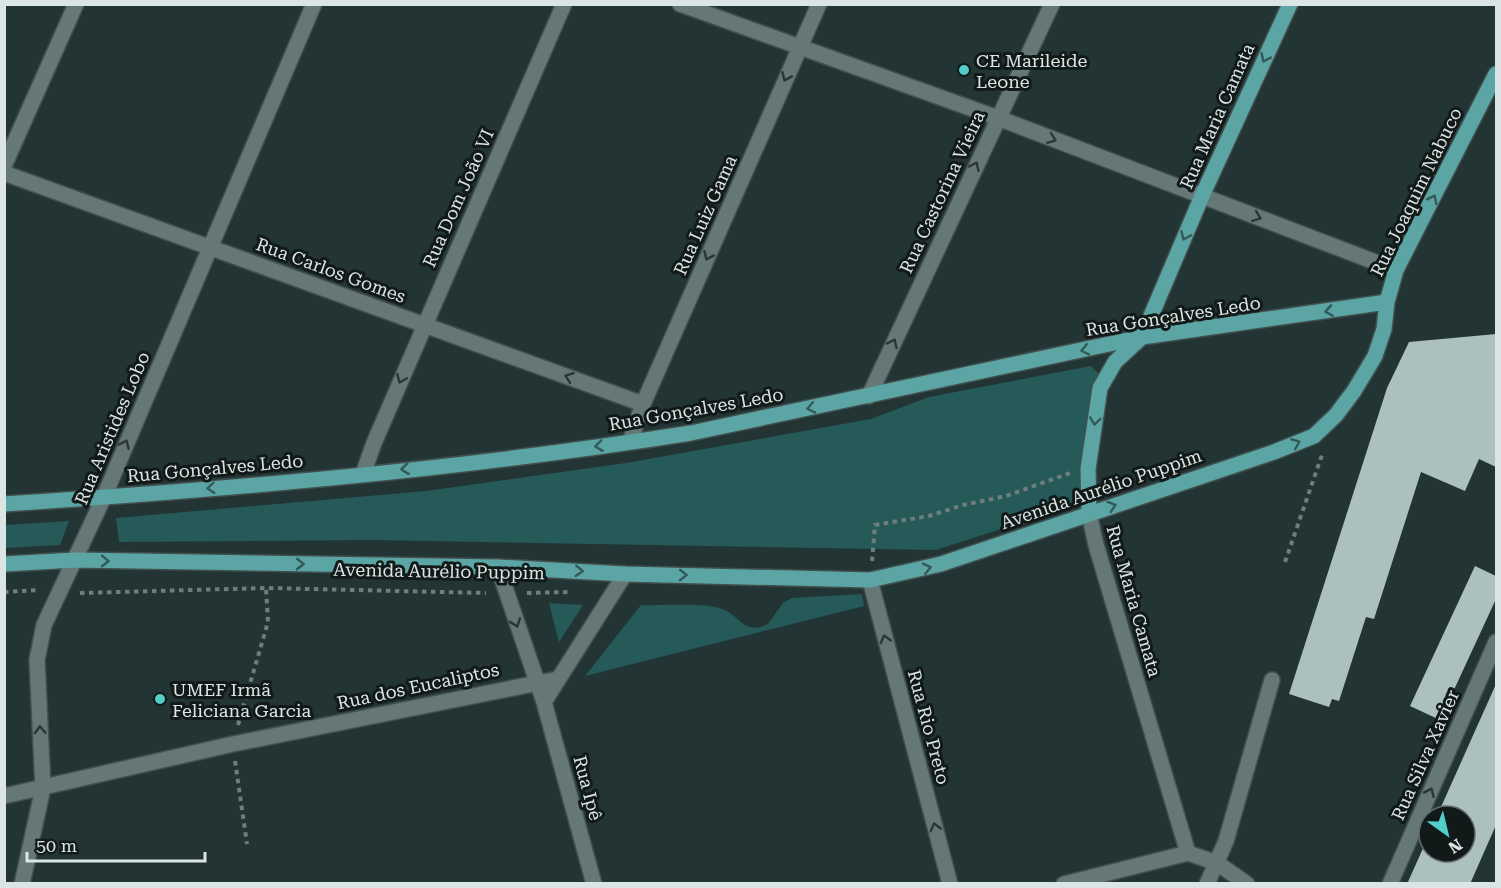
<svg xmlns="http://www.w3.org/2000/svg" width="1501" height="888" font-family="'Roboto Serif',serif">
  <rect width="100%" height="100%" fill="#223433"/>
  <path fill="#255a59" d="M 1091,366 L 1102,377 L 1088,501 L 936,550 L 373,540 L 119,542 L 116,518 L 426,491 L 626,463 L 871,419 L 929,397 Z
    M 69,521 L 60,545 L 5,548 L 5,525 Z
    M 862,594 L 864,606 L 585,676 L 641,605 C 663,606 702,602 722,609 C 741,615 742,636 768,624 L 783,603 L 792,598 Z
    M 549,603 L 583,605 L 559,642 Z"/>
  <path fill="#abc0bf" d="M 1496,334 L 1496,467 L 1479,459 L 1465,491 L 1421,472 L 1374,619 L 1366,617 L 1339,701 L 1332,699 L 1329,707 L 1289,694 L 1387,388 L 1409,342 Z
    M 1475,566 L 1496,576 L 1496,599 L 1440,720 L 1410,706 Z
    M 1496,684 L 1496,825 L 1470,884 L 1407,884 L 1429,835 L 1429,852 L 1465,852 L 1465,816 L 1437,816 Z"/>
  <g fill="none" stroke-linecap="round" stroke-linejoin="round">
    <defs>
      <path id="street" d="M 680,4 L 998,118 L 1396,270
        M 4,166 L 76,4
        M 4,173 L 643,404
        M 869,396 L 1052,4
        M 630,442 L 643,404 L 819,4
        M 363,474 L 374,443 L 564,4
        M 1089,513 L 1096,545 L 1188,853
        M 498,567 L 544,702 L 594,884
        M 870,580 L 950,884
        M 544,702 L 625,574
        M 4,796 L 233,744 L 558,679
        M 22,884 L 43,788 L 37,660 L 44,625 L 103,499 L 314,4
        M 1064,884 L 1188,853 L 1217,863 L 1247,884
        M 1207,884 L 1226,841 L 1272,680
        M 1390,884 L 1496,642"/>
      <path id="primary" d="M 4,504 C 234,489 464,469 691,433 L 1142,337 L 1387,302
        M 1089,513 L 1088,469 L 1100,388 L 1115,362 L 1142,337 L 1202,196 L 1290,4
        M 4,564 L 75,560 L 498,567 L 625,574 L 870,580 L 941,564 L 1274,452 L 1314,436 L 1336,415 L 1354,391 L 1375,356 L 1384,329 L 1387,302 L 1396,270 L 1496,74"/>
    </defs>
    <use href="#street" stroke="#41504f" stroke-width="18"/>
    <use href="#primary" stroke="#41504f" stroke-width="18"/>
    <path stroke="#6f7e7d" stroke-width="4" stroke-dasharray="4.5 4.5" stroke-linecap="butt" d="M 872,561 L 875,525 L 929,516 L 963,505 L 1006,496 L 1070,473
      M 1285,562 L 1323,452
      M 4,592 L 40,590
      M 80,593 L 266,588 L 486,593
      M 527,593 L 570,592
      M 238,725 L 268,622 L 266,588
      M 235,761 L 247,844"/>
    <use href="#street" stroke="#657877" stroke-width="15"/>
    <use href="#primary" stroke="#5ba6a4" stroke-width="15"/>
  </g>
  <defs><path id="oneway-chevron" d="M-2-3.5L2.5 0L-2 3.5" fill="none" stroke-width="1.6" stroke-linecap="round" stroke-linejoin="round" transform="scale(1.5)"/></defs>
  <g stroke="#335958">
    <use href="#oneway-chevron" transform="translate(1265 58) rotate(115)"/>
    <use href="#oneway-chevron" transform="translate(1433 199) rotate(-63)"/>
    <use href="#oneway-chevron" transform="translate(1185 236) rotate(113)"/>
    <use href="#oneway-chevron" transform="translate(1329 311) rotate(171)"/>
    <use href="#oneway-chevron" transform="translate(1085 350) rotate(168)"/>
    <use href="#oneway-chevron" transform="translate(811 408) rotate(168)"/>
    <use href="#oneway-chevron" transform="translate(1095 421) rotate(98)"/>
    <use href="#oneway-chevron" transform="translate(1296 443) rotate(-22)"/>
    <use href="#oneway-chevron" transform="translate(599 446) rotate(173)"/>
    <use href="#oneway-chevron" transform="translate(405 469) rotate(173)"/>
    <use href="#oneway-chevron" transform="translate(211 488) rotate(175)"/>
    <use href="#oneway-chevron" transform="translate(1112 506) rotate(-18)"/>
    <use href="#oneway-chevron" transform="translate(105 561) rotate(1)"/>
    <use href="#oneway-chevron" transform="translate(300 564) rotate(1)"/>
    <use href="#oneway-chevron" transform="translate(927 568) rotate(-13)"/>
    <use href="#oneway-chevron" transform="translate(579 571) rotate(3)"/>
    <use href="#oneway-chevron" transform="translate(683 575) rotate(1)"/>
  </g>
  <g stroke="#2b3635">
    <use href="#oneway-chevron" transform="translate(786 77) rotate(114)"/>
    <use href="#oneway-chevron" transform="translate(1052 139) rotate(21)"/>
    <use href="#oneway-chevron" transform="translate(975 166) rotate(-65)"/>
    <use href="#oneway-chevron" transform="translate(1257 217) rotate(21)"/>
    <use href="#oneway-chevron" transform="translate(708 256) rotate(114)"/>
    <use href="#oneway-chevron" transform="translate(893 343) rotate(-65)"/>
    <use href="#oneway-chevron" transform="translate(569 377) rotate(-160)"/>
    <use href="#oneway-chevron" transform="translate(401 379) rotate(113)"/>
    <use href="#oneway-chevron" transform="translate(125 444) rotate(-66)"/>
    <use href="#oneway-chevron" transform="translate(516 623) rotate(71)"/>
    <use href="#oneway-chevron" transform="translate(885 639) rotate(-105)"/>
    <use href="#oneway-chevron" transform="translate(40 730) rotate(-92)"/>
    <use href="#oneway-chevron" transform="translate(1430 792) rotate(-66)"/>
    <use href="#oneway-chevron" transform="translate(935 827) rotate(-105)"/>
  </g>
  <g fill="#53cdca" stroke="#121a19" stroke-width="2">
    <circle cx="964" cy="70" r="6"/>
    <circle cx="160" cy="699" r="6"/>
  </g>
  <g text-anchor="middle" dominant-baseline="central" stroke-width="6" stroke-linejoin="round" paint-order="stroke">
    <g font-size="18" fill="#dae5e4" stroke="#121a19" text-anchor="start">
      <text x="976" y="60">CE Marileide<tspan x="976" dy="21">Leone</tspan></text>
      <text x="172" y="689">UMEF Irmã<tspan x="172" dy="21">Feliciana Garcia</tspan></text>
    </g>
    <g font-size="18" fill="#dae5e4" stroke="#121a19">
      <text transform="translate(1217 116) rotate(-66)">Rua Maria Camata</text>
      <text transform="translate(942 192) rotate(-65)">Rua Castorina Vieira</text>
      <text transform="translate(1416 192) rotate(-64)">Rua Joaquim Nabuco</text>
      <text transform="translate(458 198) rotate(-66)">Rua Dom João VI</text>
      <text transform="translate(705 215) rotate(-66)">Rua Luiz Gama</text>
      <text transform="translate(331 270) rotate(20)">Rua Carlos Gomes</text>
      <text transform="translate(1173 316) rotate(-9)">Rua Gonçalves Ledo</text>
      <text transform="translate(696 409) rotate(-10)">Rua Gonçalves Ledo</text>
      <text transform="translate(112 428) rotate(-67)">Rua Aristides Lobo</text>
      <text transform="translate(215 468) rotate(-5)">Rua Gonçalves Ledo</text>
      <text transform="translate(1101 489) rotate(-19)">Avenida Aurélio Puppim</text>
      <text transform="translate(439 571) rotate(1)">Avenida Aurélio Puppim</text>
      <text transform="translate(1134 601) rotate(74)">Rua Maria Camata</text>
      <text transform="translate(418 686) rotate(-12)">Rua dos Eucaliptos</text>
      <text transform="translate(929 727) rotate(75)">Rua Rio Preto</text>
      <text transform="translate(1425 755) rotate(-66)">Rua Silva Xavier</text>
      <text transform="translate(588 788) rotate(75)">Rua Ipê</text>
    </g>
  </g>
  <rect width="1501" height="888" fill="none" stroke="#dae5e4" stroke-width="12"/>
  <g transform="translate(1447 834) rotate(146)"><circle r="28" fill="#121a19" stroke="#626b6a" stroke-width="1.5"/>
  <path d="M0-4.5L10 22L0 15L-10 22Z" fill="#53cdca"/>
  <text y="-9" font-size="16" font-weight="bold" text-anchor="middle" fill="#dae5e4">N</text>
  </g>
  <path d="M27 852v9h178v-9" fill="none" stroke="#dae5e4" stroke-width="3"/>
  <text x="36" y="852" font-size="18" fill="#dae5e4" stroke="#121a19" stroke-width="4.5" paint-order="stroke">50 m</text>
</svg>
